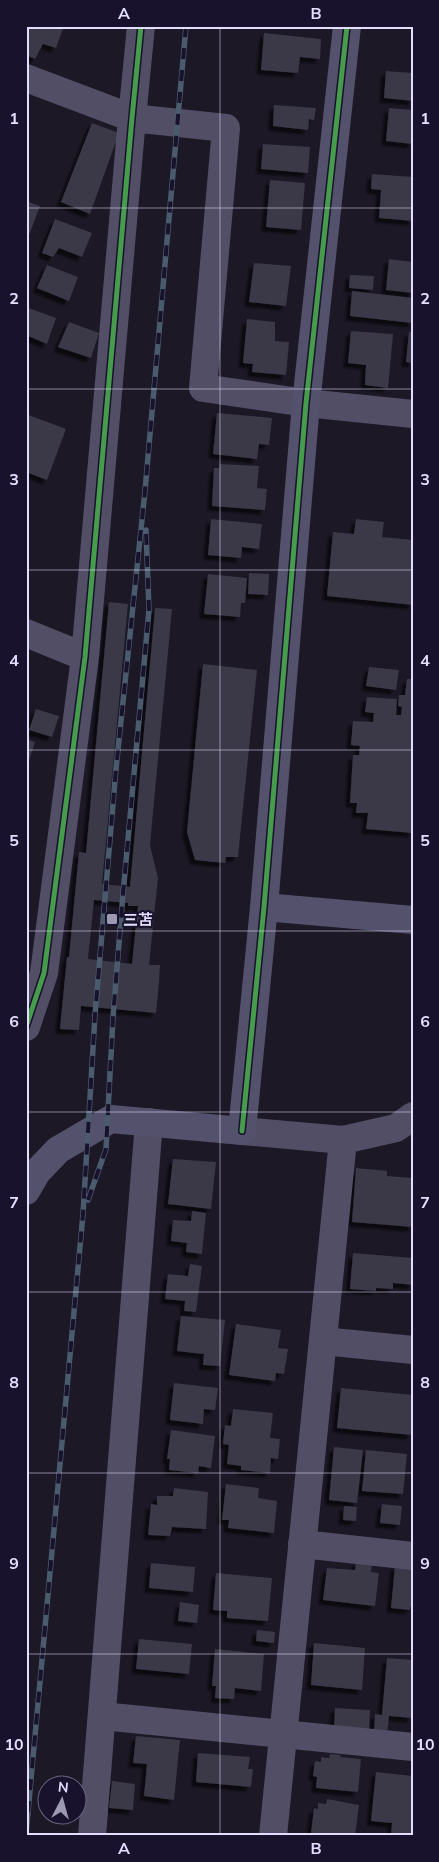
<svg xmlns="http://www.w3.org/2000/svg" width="439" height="1862" font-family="Mulish,'Noto Sans JP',sans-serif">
  <defs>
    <filter id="shadow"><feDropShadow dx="-4.5" dy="4.5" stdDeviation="1" flood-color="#0009"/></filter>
  </defs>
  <rect width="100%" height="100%" fill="#1c1826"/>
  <path fill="#3b3747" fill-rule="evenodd" filter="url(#shadow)" d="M 29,26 L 64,26 L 56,48 L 43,44 L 35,59 L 26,55 L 26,34 Z
    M 264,33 L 321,39 L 320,59 L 300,57 L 298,73 L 261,70 Z
    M 386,71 L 413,73 L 413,101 L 384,98 Z
    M 274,105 L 316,108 L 314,120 L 309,119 L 308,130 L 273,126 Z
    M 389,108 L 413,110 L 413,144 L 386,141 Z
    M 92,123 L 119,133 L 90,214 L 61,202 Z
    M 263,144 L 310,147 L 308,173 L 261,169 Z
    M 372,174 L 413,177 L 413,221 L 379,218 L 381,190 L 371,189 Z
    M 270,180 L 305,183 L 301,230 L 266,227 Z
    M 26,201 L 40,206 L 26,243 Z
    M 55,219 L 92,233 L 82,257 L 59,248 L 53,257 L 42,253 Z
    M 389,259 L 413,262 L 413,293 L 386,290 Z
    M 254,263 L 291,266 L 286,306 L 249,302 Z
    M 47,265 L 78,277 L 69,301 L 37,288 Z
    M 350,275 L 374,276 L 373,290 L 349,288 Z
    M 352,291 L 413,298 L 413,323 L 350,316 Z
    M 26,307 L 56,318 L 47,344 L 26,335 Z
    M 247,319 L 275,322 L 275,341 L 289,342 L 286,375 L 252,372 L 253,364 L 243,363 Z
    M 69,322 L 99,333 L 91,358 L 58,347 Z
    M 351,331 L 393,334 L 388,388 L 365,385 L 366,365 L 348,363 Z
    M 409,332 L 413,332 L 413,363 L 406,362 Z
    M 217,413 L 272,418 L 269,445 L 259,444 L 257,459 L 213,454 Z
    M 26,414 L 66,429 L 47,480 L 26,472 Z
    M 220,464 L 259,466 L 257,488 L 267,489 L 265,510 L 212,506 L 214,468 L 219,468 Z
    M 211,519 L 262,524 L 259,549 L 242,547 L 241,558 L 208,555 Z
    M 356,519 L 384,522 L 382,537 L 413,540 L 413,605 L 327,596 L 333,532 L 354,534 Z
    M 249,573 L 269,574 L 268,595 L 248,594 Z
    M 208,574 L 247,578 L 245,603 L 241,603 L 240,617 L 204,614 Z
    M 109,602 L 128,604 L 102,884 L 130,887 L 155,608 L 172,609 L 150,845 L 158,878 L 149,965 L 160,965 L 159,982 L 156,1013 L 81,1006 L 79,1030 L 60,1029 L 67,957 L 69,957 L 79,852 L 86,853 ZM 94,900 L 128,903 L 128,906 L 138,906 L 132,964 L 88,959 Z
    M 203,664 L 257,670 L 238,857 L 226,857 L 225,863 L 195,860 L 187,832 Z
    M 369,667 L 399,670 L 396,690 L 366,686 Z
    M 407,679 L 413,679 L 413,833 L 366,829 L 368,813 L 356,813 L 357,803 L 350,803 L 353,755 L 359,755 L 360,746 L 351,745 L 353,721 L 373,722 L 374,713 L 365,712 L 367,697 L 397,699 L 396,715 L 401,715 L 402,707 L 398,706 L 399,695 L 405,695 Z
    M 36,709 L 59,716 L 52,737 L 29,730 Z
    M 26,739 L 35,742 L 27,767 L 26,767 Z
    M 173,1159 L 216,1162 L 211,1209 L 168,1204 Z
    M 356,1168 L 387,1171 L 387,1176 L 413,1178 L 413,1227 L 352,1222 Z
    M 192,1211 L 206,1213 L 202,1254 L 186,1252 L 187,1243 L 171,1241 L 173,1220 L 191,1221 Z
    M 353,1253 L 413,1258 L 413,1285 L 393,1283 L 393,1289 L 376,1288 L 376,1291 L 350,1289 Z
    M 190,1264 L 202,1266 L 196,1312 L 184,1311 L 185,1301 L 165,1299 L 168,1274 L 188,1276 Z
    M 181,1316 L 225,1320 L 220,1366 L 203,1365 L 204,1354 L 177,1351 Z
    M 236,1324 L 281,1330 L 278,1348 L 288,1349 L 284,1374 L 276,1373 L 275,1381 L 229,1375 Z
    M 174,1383 L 218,1388 L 215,1410 L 204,1409 L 203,1424 L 170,1420 Z
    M 341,1388 L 413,1395 L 412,1435 L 337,1428 Z
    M 233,1409 L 273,1413 L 270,1438 L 280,1439 L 278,1459 L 271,1458 L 270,1473 L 241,1470 L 241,1466 L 227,1464 L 229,1445 L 223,1444 L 225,1425 L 231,1426 Z
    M 171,1430 L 215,1436 L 211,1468 L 199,1466 L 198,1473 L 169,1470 L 170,1459 L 167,1459 Z
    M 334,1447 L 363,1450 L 357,1503 L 329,1500 Z
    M 366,1450 L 407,1454 L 403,1494 L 362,1491 Z
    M 226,1484 L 259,1488 L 258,1498 L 277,1501 L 274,1533 L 228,1528 L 229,1520 L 222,1520 Z
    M 174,1488 L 208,1492 L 206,1529 L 172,1527 L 170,1536 L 148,1535 L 151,1504 L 157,1505 L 157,1496 L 173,1496 Z
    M 382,1504 L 402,1506 L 400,1525 L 380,1523 Z
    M 344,1506 L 357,1507 L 356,1521 L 343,1520 Z
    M 356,1562 L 372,1563 L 371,1572 L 379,1573 L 375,1606 L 323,1600 L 327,1568 L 355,1570 Z
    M 151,1563 L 195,1567 L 193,1592 L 149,1588 Z
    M 395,1566 L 413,1567 L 413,1608 L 410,1607 L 410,1610 L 391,1608 Z
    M 216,1573 L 272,1578 L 268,1621 L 227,1618 L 227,1611 L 213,1610 Z
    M 180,1602 L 199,1605 L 197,1623 L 178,1621 Z
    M 257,1630 L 275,1632 L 274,1643 L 256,1641 Z
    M 139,1639 L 192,1644 L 189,1674 L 136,1669 Z
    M 314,1643 L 365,1648 L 362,1690 L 311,1685 Z
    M 215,1649 L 264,1654 L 261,1691 L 235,1688 L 234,1699 L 215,1698 L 216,1686 L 212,1686 Z
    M 387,1658 L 413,1660 L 412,1718 L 389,1716 L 387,1736 L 374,1735 L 375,1714 L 382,1715 Z
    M 335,1708 L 370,1710 L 369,1731 L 334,1729 Z
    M 136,1736 L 180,1740 L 174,1800 L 144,1796 L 147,1764 L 133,1763 Z
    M 198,1753 L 250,1757 L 248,1769 L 253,1769 L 251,1787 L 196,1782 Z
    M 330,1754 L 341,1755 L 340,1757 L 361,1759 L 358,1792 L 316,1788 L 317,1777 L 313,1776 L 315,1761 L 321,1762 L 321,1757 L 329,1758 Z
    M 376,1772 L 413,1776 L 413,1836 L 391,1836 L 392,1823 L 371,1821 Z
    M 112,1781 L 135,1784 L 133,1810 L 109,1808 Z
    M 327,1799 L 359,1805 L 355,1836 L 330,1836 L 311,1833 L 314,1808 L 318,1809 L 318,1803 L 326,1804 Z"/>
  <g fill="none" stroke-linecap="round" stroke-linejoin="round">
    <path stroke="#514e66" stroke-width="28" d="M 26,78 L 132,118 L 226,128 L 203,388 L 306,403 L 413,414
      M 26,633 L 85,657
      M 26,1027 L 44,973 L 85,657 L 132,118 L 141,26
      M 242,1131 L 343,1140 L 396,1128 L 413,1116
      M 323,1341 L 413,1350
      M 302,1544 L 413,1556
      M 102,1716 L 413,1747
      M 92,1836 L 149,1122
      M 273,1836 L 343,1140"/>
    <path stroke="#54516c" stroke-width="28" d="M 264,907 L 413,920
      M 26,1191 L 37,1172 L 58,1150 L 111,1119 L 242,1131 L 264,907 L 306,403 L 347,26"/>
    <defs>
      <path id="rail" d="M 88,1200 L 106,1149 L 113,1017 L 123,894 L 149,610 L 146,530
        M 26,1834 L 83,1214 L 95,1015 L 116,769 L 145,491 L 186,26"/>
    </defs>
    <use href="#rail" stroke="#4a5b6e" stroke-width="5.5"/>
    <use href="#rail" stroke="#18122c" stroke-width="4" stroke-dasharray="11" stroke-linecap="butt"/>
    <defs>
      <path id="cycleway" d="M 26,1027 L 44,973 L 85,657 L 132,118 L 141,26
        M 242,1131 L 264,907 L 306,403 L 347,26"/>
    </defs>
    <use href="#cycleway" stroke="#18122c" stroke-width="8"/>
    <use href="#cycleway" stroke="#469c4c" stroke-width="5"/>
  </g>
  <path fill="none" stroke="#e3defe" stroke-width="1" stroke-opacity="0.55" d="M 220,26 L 220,1836M 26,208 L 413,208M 26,389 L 413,389M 26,570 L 413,570M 26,750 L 413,750M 26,931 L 413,931M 26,1112 L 413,1112M 26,1292 L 413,1292M 26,1473 L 413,1473M 26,1654 L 413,1654"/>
  <rect fill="#9d99b2" stroke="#18122c" stroke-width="2" x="106" y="913" width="12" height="12" rx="2.5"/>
  <g text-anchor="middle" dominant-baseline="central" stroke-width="4" stroke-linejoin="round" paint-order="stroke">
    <g font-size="15" font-weight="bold" fill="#e3defe" stroke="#18122c" text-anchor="start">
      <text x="123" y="919">三苫</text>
    </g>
  </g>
  <rect width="439" height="1862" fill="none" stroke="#18122c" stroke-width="55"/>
  <g transform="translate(62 1800) rotate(6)"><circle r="24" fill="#18122c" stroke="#696480"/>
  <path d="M0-4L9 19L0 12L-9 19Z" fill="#9d99b2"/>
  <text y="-8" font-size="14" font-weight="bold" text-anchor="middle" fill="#e3defe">N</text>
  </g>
  <rect x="28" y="28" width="384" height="1806" fill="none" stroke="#e3defe" stroke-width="2"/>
  <g font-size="16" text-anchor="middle" font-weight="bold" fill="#e3defe">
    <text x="124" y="19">A</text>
    <text x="316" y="19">B</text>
    <text x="14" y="124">1</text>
    <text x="425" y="124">1</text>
    <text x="14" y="304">2</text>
    <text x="425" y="304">2</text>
    <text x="14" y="485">3</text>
    <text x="425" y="485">3</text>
    <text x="14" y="666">4</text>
    <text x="425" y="666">4</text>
    <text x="14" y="846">5</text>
    <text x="425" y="846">5</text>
    <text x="14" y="1027">6</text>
    <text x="425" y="1027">6</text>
    <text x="14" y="1208">7</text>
    <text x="425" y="1208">7</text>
    <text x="14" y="1388">8</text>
    <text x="425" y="1388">8</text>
    <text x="14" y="1569">9</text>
    <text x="425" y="1569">9</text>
    <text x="14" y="1750">10</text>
    <text x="425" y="1750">10</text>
    <text x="124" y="1854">A</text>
    <text x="316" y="1854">B</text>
  </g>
</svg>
